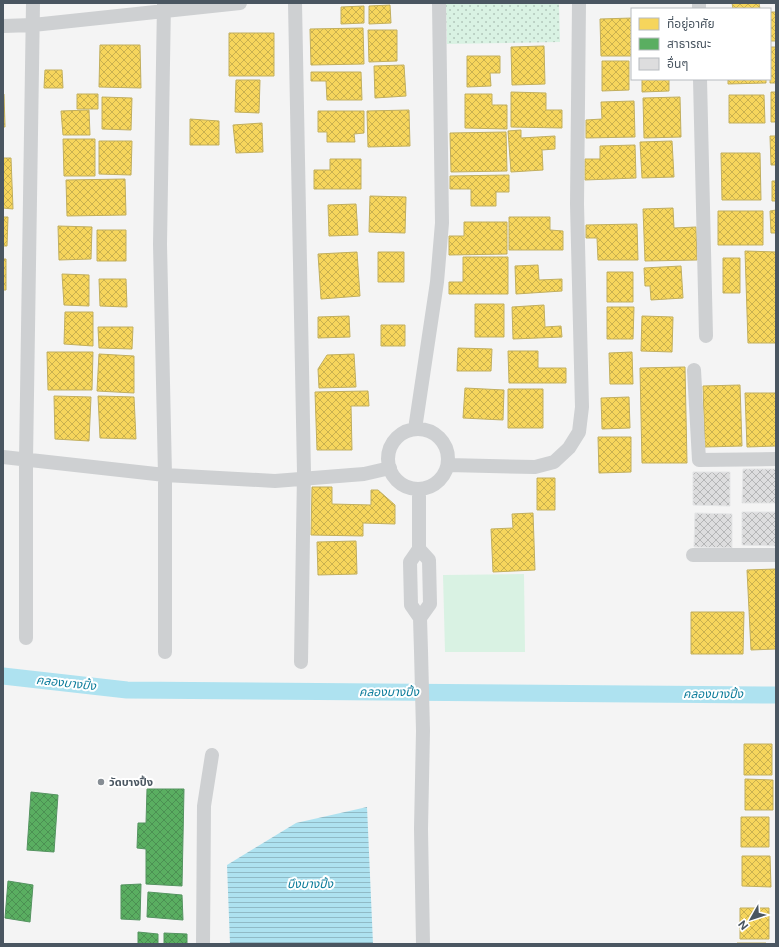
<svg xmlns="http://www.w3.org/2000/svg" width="779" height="947" font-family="'Public Sans','Noto Sans Thai',sans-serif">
  <defs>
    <pattern id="park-dots" width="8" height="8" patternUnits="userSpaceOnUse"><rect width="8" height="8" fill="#d9f2e3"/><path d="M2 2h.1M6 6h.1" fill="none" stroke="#b2c7bb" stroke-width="1.8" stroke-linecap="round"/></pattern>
    <pattern id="water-rules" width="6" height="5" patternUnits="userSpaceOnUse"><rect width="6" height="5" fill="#aee2f0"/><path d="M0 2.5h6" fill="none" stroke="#90bac6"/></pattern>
    <pattern id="homes-cross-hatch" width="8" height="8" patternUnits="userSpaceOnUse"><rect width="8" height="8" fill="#f6d55c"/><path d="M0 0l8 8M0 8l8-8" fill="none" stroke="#c9b04f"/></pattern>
    <pattern id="public-cross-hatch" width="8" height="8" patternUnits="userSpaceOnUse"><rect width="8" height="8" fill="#5aae61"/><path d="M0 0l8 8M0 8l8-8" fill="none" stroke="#4c9053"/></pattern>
    <pattern id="building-cross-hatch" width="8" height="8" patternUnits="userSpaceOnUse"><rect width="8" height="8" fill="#ddddde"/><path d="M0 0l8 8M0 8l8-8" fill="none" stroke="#b5b6b7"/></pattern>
  </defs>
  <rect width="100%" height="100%" fill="#f4f4f4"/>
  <path fill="#d9f2e3" d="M 524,574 L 525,652 L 445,652 L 443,575 Z"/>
  <path fill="url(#park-dots)" d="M 446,3 L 559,3 L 560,42 L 447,44 Z"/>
  <path fill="url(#water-rules)" d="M 367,807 L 373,944 L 230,944 L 227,865 L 296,823 Z"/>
  <path fill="url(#homes-cross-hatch)" stroke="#c2af5e" d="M 732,3 L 759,3 L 760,9 L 733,9 Z
    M 390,5 L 391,23 L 369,24 L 369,6 Z
    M 364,6 L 364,23 L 341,24 L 341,7 Z
    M 770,12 L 776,12 L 776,41 L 770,41 Z
    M 632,18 L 632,56 L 601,56 L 600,19 Z
    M 363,28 L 364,64 L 311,65 L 310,29 Z
    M 368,30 L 397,30 L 397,61 L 369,62 Z
    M 229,33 L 274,33 L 274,76 L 229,76 Z
    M 100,45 L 140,45 L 141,88 L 99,87 Z
    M 544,46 L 545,84 L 512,85 L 511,47 Z
    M 771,47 L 776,47 L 776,83 L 770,83 Z
    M 467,56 L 500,56 L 500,73 L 490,73 L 491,86 L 467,87 Z
    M 602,61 L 629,61 L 629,90 L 602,91 Z
    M 404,65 L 406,96 L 375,98 L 374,66 Z
    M 45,70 L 62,70 L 63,88 L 44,88 Z
    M 311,72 L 361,72 L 362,100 L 327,100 L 326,81 L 311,81 Z
    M 642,79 L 669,79 L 669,91 L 642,92 Z
    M 728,79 L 766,79 L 766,83 L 728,84 Z
    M 236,80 L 260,80 L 259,113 L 235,112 Z
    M 511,92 L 546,93 L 546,110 L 562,110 L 562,128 L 511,127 Z
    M 771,92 L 776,92 L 776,122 L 771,122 Z
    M 3,93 L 4,94 L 5,127 L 3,127 Z
    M 77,94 L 98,94 L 98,109 L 77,109 Z
    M 465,94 L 492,94 L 492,105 L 507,105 L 507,129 L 465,128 Z
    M 729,95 L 764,95 L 765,123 L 729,123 Z
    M 102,97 L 132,98 L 131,130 L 102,129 Z
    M 680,97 L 681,137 L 644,138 L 643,98 Z
    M 634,101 L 635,137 L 586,138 L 586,120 L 602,119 L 601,102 Z
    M 89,110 L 90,135 L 63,135 L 61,111 Z
    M 409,110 L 410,146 L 368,147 L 367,111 Z
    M 318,111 L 364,111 L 364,133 L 354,134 L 355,142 L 327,142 L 327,132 L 318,132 Z
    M 190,119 L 219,121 L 219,145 L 190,145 Z
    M 262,123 L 263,152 L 236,153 L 233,125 Z
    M 521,130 L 521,138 L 555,136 L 555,149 L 542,150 L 543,170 L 511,172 L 508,131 Z
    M 506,132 L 507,171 L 451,172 L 450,133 Z
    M 770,136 L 776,136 L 776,165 L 771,165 Z
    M 63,139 L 95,139 L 95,176 L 64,176 Z
    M 99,141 L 132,141 L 131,175 L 99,174 Z
    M 672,141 L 674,177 L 642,178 L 640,142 Z
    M 635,145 L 636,178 L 585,180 L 585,159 L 600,159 L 600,146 Z
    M 721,153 L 760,153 L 761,200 L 722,200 Z
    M 3,158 L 11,158 L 13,209 L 3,208 Z
    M 330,159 L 361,159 L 361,189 L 314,189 L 314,170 L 330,170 Z
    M 509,175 L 509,192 L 496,192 L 496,206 L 471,206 L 471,189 L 450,189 L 450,176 Z
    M 125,179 L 126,215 L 67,216 L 66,180 Z
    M 772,181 L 776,181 L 776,201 L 772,201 Z
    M 370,196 L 406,197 L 405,233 L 369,232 Z
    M 356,204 L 358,235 L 329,236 L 328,205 Z
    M 673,208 L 674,228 L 696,227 L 697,260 L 645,261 L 643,209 Z
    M 776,210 L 776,233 L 771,233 L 770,211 Z
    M 718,211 L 763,211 L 763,245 L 718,245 Z
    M 3,217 L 8,217 L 7,246 L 3,246 Z
    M 509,217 L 550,217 L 550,230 L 563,231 L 563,250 L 509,250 Z
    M 464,222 L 507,222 L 507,254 L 449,255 L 449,236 L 464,236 Z
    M 637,224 L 638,260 L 598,260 L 597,238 L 586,238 L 586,225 Z
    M 58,226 L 92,227 L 91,259 L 59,260 Z
    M 97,230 L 126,230 L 126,261 L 97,261 Z
    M 745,251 L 776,252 L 776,343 L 748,343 Z
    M 357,252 L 360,296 L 321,299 L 318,254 Z
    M 378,252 L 404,252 L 404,282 L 378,282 Z
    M 463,257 L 508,257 L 508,294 L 449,294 L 449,282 L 463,282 Z
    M 723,258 L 740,258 L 740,293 L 723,293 Z
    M 3,259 L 6,259 L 6,290 L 3,290 Z
    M 538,265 L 539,280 L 562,279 L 562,291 L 516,294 L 515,266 Z
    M 681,266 L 683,298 L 651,300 L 650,286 L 645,286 L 644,268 Z
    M 607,272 L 633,272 L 633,302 L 607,302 Z
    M 62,274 L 89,275 L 89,306 L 64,305 Z
    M 99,279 L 126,279 L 127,307 L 100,306 Z
    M 475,304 L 504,304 L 504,337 L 475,337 Z
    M 544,305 L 545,327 L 561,326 L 562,337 L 513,339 L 512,307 Z
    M 607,307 L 634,307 L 633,339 L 607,339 Z
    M 65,312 L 93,312 L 93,346 L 64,344 Z
    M 349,316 L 350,337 L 318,338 L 318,317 Z
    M 642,316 L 673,317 L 672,352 L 641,351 Z
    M 381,325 L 405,325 L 405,346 L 381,346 Z
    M 98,327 L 133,327 L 132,349 L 99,348 Z
    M 458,348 L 492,349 L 491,371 L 457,371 Z
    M 508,351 L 538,351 L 538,368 L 566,368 L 566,383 L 509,383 Z
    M 47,352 L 93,352 L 92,390 L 48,390 Z
    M 632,352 L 633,384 L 610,384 L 609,353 Z
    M 99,354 L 134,356 L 134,393 L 97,391 Z
    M 354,354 L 356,387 L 319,388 L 318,369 L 327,355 Z
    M 685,367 L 687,463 L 642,463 L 640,368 Z
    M 740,385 L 742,446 L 705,447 L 703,386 Z
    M 465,388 L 504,390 L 503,420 L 463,418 Z
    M 508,389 L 543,389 L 543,428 L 508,428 Z
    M 368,391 L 369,406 L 351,406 L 352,450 L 317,450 L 315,392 Z
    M 745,393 L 776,393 L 776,446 L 747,447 Z
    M 54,396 L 91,397 L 89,441 L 55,439 Z
    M 98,396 L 134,397 L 136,439 L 100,438 Z
    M 629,397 L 630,428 L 602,429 L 601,398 Z
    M 598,437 L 631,437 L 631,472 L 599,473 Z
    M 537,478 L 555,478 L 555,510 L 537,510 Z
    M 312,487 L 332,487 L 332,504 L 371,505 L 371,490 L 378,490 L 395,505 L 395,524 L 363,523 L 363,536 L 311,535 Z
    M 533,513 L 535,570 L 493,572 L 491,529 L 513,528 L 512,514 Z
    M 356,541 L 357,574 L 318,575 L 317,542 Z
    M 776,569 L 776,649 L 751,650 L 747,570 Z
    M 691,612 L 744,612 L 743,654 L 691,654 Z
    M 744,744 L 772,744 L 772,775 L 744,775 Z
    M 745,779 L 773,780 L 773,810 L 745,810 Z
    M 741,817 L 769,817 L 769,847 L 741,847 Z
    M 742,856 L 770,856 L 771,887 L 742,886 Z
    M 740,908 L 769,908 L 769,939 L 740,939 Z
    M 737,943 L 766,943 L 766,944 L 737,944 Z"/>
  <path fill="url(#public-cross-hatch)" stroke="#559461" d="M 147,789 L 184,789 L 182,886 L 146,884 L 146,849 L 137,848 L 138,823 L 146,823 Z
    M 31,792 L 58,795 L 54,852 L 27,850 Z
    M 8,881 L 33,885 L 30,922 L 5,918 Z
    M 141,884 L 140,920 L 121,919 L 121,885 Z
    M 148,892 L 182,895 L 183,920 L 147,917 Z
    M 138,932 L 158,934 L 158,944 L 138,944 Z
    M 164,933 L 187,934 L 187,944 L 164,944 Z"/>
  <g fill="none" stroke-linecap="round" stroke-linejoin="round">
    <path stroke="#aee2f0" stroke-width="17" d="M 3,676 L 127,690 L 776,695"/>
  </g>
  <path fill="url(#building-cross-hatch)" stroke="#e5e6e7" d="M 743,469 L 776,469 L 776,503 L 742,503 Z
    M 693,472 L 730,472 L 730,506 L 693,505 Z
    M 742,512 L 776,512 L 776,546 L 742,545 Z
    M 695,513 L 732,514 L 732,548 L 694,547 Z"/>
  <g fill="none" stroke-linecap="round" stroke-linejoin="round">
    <path stroke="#ced0d2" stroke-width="14" d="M 164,3 L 160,244 L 165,475 L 165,652
      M 295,3 L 304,473 L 301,662
      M 699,3 L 699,9
      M 3,26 L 33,25 L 240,3
      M 700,79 L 706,336
      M 694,370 L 699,460 L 776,459
      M388 459a30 30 0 1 1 60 0a30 30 0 1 1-60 0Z
      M 415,429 L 437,282 L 442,223 L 439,3
      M 3,457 L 165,475 L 275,481 L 364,474 L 390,468
      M 448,465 L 535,467 L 554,462 L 569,448 L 579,432 L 582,407 L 577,204 L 579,3
      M 419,489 L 419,549 L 410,562 L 411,605 L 420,618 L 421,651 L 423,731 L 421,829 L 423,944
      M 419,549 L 429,560 L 430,604 L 420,618
      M 693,555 L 776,555
      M 26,638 L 26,460 L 33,3
      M 203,944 L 204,806 L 212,755"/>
  </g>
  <circle fill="#868d94" stroke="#fff" stroke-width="1.5" cx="101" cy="782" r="4"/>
  <g text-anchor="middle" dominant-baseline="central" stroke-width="4" stroke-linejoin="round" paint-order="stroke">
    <g font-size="11" font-weight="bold" fill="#4a5661" stroke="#fff" text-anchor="start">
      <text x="109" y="782">วัดบางปิ้ง</text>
    </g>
    <g font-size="12" font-style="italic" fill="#0c7c9b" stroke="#fff">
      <text transform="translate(66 683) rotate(6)">คลองบางปิ้ง</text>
      <text x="389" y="692">คลองบางปิ้ง</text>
      <text x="713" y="694">คลองบางปิ้ง</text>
      <text x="310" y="884">บึงบางปิ้ง</text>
    </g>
  </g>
  <rect width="779" height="947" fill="none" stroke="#4a5661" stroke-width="8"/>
  <rect x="631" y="8" width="140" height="72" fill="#ffffff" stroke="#b7bbc0"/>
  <rect x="639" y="18" width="20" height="12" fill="#f6d55c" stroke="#b7bbc0"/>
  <text x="667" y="28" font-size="12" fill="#4a5661">ที่อยู่อาศัย</text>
  <rect x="639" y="38" width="20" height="12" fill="#5aae61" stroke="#b7bbc0"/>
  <text x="667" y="48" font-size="12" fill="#4a5661">สาธารณะ</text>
  <rect x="639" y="58" width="20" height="12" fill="#ddddde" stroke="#b7bbc0"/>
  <text x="667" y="68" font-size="12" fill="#4a5661">อื่นๆ</text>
  <g transform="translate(751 919) rotate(231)" stroke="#ffffff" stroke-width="3" paint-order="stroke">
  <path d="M0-3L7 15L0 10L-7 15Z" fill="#4a5661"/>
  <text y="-6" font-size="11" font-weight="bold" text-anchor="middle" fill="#4a5661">N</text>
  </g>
</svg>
